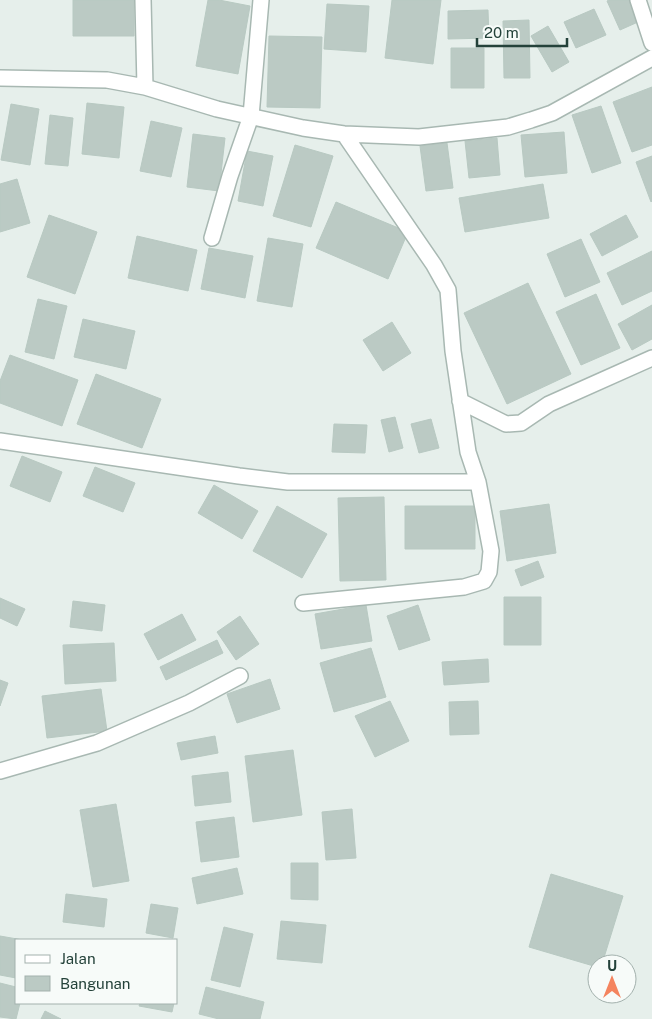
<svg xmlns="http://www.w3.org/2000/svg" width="652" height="1019" font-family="'Public Sans',sans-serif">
  <rect width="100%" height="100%" fill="#e6efeb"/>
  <path fill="#bbcac4" stroke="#b8c9c2" d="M 73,0 L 134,0 L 134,36 L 73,36 Z
    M 208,0 L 219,0 L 250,6 L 238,74 L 196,66 Z
    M 392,0 L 441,0 L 433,64 L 385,58 Z
    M 609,0 L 629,0 L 638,22 L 620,30 L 607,1 Z
    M 327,4 L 369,6 L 366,52 L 324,49 Z
    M 594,9 L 606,35 L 576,48 L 564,22 Z
    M 488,10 L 489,38 L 448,39 L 448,11 Z
    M 529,20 L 530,78 L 504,78 L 503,21 Z
    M 548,26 L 569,62 L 552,72 L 531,36 Z
    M 269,36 L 322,37 L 320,108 L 267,107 Z
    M 451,48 L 484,48 L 484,88 L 451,88 Z
    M 652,87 L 652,145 L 632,152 L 613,102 Z
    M 87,103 L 124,107 L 119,158 L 82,154 Z
    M 11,104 L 39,109 L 30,165 L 1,160 Z
    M 601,106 L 621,163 L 592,173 L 572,115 Z
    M 50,115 L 73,118 L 68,166 L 45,164 Z
    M 151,121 L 182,128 L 171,177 L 140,171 Z
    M 564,132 L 567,173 L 525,177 L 521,135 Z
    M 193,134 L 225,138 L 219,191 L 187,187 Z
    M 497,138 L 500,175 L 469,178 L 465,141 Z
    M 447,143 L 453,188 L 426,191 L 420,146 Z
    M 295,145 L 333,156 L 311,227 L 273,216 Z
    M 247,151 L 273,156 L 263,206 L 238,201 Z
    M 652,156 L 652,201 L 651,202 L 636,162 Z
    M 17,179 L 30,223 L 0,232 L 0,184 Z
    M 543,184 L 549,218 L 465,232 L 459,198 Z
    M 336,202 L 408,232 L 388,279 L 316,248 Z
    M 49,215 L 97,232 L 75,294 L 27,277 Z
    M 626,215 L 638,237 L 602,256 L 590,234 Z
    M 137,236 L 197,250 L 188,291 L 128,278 Z
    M 268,238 L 303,244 L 292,307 L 257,301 Z
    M 581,239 L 600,282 L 565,297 L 547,254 Z
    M 209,248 L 253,256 L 245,298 L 201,289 Z
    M 652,251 L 652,291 L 622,305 L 607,273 Z
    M 528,283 L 571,374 L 507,404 L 464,313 Z
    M 596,294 L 620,348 L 581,365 L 556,312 Z
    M 38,299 L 67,306 L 54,359 L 25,352 Z
    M 652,305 L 652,339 L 632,350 L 618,324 Z
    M 83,319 L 135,331 L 126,369 L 74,357 Z
    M 392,322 L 411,353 L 383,371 L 363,340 Z
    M 10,355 L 78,380 L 62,426 L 0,403 L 0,381 Z
    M 96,374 L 161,399 L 142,448 L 77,424 Z
    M 395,417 L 403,448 L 389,452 L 381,420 Z
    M 431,419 L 439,448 L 419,453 L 411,424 Z
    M 334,424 L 367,425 L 365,453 L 332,452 Z
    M 22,456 L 62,472 L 50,502 L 10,486 Z
    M 95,467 L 135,483 L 123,512 L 83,496 Z
    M 214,485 L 258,511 L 242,539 L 198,513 Z
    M 384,497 L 386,580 L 340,581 L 338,498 Z
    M 549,504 L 556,553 L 507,561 L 500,511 Z
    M 277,506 L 327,534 L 302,578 L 253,551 Z
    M 405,506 L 475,506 L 475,549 L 405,549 Z
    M 538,561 L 544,577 L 521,586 L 515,570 Z
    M 504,597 L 541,597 L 541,645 L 504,645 Z
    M 0,598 L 25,609 L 17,626 L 0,618 Z
    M 73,601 L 105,605 L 102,631 L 70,627 Z
    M 366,605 L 372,641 L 321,649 L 315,614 Z
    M 418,605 L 430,640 L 399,650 L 387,616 Z
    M 182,614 L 196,640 L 158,660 L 144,634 Z
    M 240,616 L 259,644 L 236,660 L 217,632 Z
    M 217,640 L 223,653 L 166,680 L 160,667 Z
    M 114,643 L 116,681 L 65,684 L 63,645 Z
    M 371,648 L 386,697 L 334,712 L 320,663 Z
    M 488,659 L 489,682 L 444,685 L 442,662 Z
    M 270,679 L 280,709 L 237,723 L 227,694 Z
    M 0,680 L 8,683 L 0,706 Z
    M 101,689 L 107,731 L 47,738 L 42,696 Z
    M 390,701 L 409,741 L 375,757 L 355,716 Z
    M 478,701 L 479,734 L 450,735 L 449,702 Z
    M 215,736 L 218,753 L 181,760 L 177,743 Z
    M 293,750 L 302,815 L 253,822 L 245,756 Z
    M 228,772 L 231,802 L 195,806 L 192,776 Z
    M 116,804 L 129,881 L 93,887 L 80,810 Z
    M 352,809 L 356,858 L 326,860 L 322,812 Z
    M 234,817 L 239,857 L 201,862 L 196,822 Z
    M 291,863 L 318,863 L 318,900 L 291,899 Z
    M 237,868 L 243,894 L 197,904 L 192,878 Z
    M 551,874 L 623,896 L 602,964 L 597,964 L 597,967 L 529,947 Z
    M 66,894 L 107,899 L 104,927 L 63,922 Z
    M 151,904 L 178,908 L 173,938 L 146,933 Z
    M 281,921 L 326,925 L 322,963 L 277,959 Z
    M 224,927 L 253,934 L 240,987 L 211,980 Z
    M 0,936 L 23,940 L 16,940 L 16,978 L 0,975 Z
    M 0,983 L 16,987 L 16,1003 L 20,1003 L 16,1019 L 0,1017 Z
    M 206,987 L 264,1002 L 260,1019 L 219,1019 L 199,1014 Z
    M 140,1003 L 174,1003 L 172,1012 L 139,1006 Z
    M 45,1011 L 61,1019 L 41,1019 Z"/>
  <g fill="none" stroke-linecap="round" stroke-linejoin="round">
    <defs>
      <path id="minor" d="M 143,0 L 145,87
        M 638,0 L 652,43
        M 0,78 L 107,80 L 145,87 L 217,109 L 303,128 L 344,134 L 419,137 L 508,127 L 531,120 L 552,113 L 652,58
        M 212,238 L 230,176 L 251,116 L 261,0
        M 460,401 L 506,424 L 521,423 L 549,404 L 652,358
        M 0,441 L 239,476 L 288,482 L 478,482
        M 303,603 L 464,587 L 484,581 L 489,572 L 491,551 L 478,482 L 468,452 L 453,351 L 448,290 L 434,265 L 344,134
        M 0,771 L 97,743 L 189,703 L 240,676"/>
    </defs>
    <use href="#minor" stroke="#a8b8b2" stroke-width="18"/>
    <use href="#minor" stroke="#fff" stroke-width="15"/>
  </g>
  <rect x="15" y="939" width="162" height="65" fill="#f7fbf9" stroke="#a3b1ad"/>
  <rect x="25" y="955" width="25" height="8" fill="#ffffff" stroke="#a3b1ad"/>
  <text x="60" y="964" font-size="15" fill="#24423a">Jalan</text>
  <rect x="25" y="976" width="25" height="15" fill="#bbcac4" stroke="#a3b1ad"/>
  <text x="60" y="989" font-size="15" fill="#24423a">Bangunan</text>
  <g transform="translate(612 979)"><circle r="24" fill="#f7fbf9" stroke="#a3b1ad"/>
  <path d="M0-4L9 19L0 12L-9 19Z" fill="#f4845f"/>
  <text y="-8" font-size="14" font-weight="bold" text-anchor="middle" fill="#24423a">U</text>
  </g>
  <path d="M477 38v8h90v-8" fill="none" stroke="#24423a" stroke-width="2.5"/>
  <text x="484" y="38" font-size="15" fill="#24423a" stroke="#f7fbf9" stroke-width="4" paint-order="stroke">20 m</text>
</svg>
